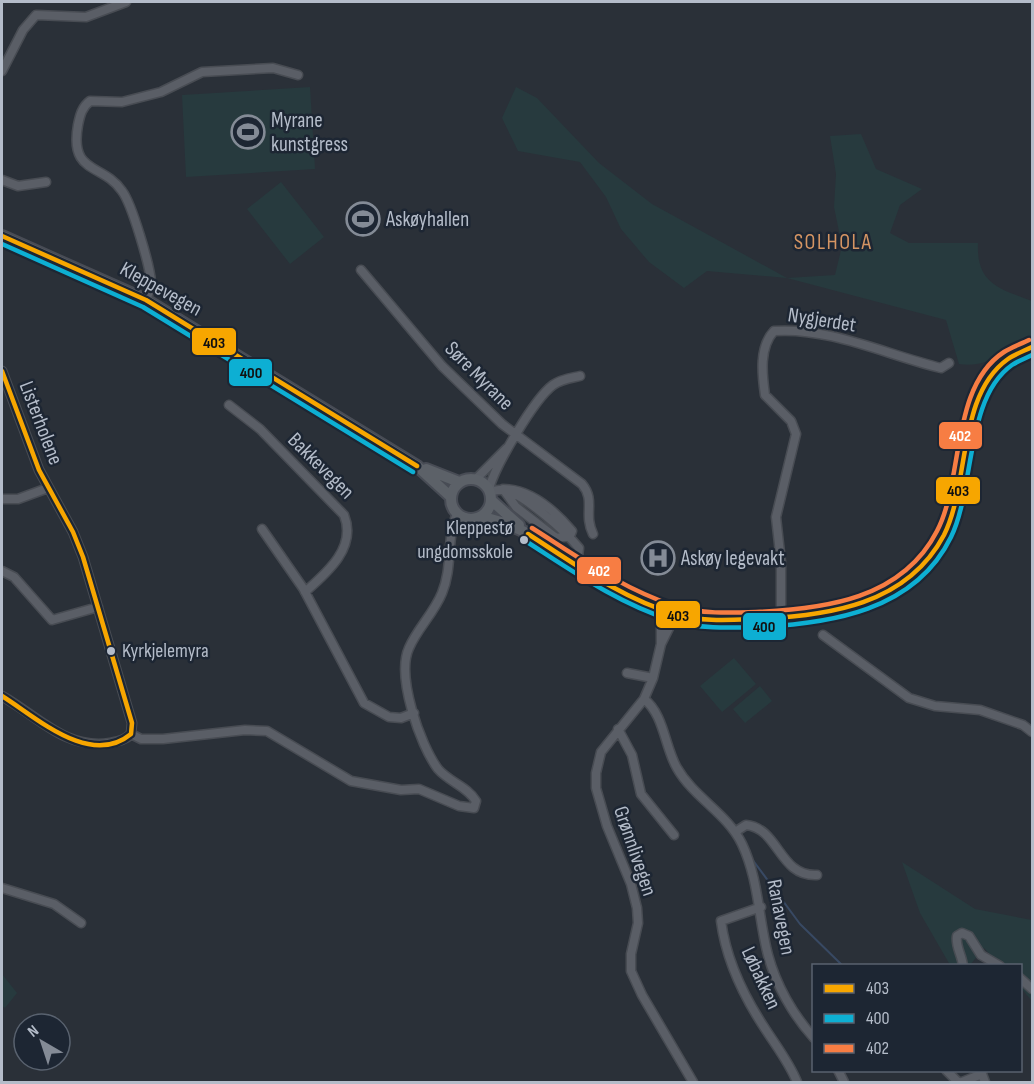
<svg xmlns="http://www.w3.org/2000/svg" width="1034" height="1084" font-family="'Sofia Sans Condensed',sans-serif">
  <rect width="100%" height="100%" fill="#2a3038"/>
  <path fill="#273a3e" d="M 310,87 L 315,169 L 186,177 L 182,95 Z
    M 516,87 L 537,98 L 599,163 L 652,204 L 787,278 L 835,275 L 842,246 L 834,207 L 836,174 L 830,136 L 861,134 L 876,169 L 922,189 L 900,205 L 890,233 L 909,243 L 978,243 C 976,284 1000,289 1032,301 L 1032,338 C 1006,349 989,369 959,364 L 946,320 L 787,278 L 707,271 L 684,288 L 649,262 L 621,229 L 606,197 L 580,162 L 518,151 L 502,118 Z
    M 281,182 L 324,237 L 290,264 L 247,209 Z
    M 734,658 L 756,684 L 722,712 L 700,686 Z
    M 760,686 L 772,701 L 745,723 L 733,709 Z
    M 902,862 L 975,909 L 1032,920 L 1032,1001 L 1021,988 L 1020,966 L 1000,965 L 984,948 L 970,965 L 950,965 L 920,913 Z
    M 2,974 L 17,993 L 5,1008 L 2,1006 Z"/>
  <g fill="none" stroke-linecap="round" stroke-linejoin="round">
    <path stroke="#384963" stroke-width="2" d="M 752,859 L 800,924 L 843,966"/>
    <defs>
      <path id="minor" d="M 2,71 L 23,30 L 36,15 L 86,17 L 126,2
        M 2,180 L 18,186 L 46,182
        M 361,270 L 442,366 L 502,424 L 582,484 C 596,501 583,513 593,534
        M 146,300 C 148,295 151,288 151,282 C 150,266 132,204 122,191 C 103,163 69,175 78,125 C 80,115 82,107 90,101 L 122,102 L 161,92 L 202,72 L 273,68 L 298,75
        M 2,371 L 39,470 L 73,532 L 83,557 L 132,723 L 131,734
        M 229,405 L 260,429 L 344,515 C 357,547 328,572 305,592
        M 476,479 L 507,448
        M 489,489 C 495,466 534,399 553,385 C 561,379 571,378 580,376
        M 503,489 C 530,489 555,511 572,531 L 570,536 L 556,538 L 516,507 Z
        M 490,491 C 495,491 500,489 504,490 C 524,494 566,532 579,548 L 577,565
        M 2,499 L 18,499 L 48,488
        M 262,529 L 303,588 L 364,703 L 389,717 L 401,718 L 414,713
        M 2,571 L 14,577 L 52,620 L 98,607
        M 661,609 L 661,644
        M 676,614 L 661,644 L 653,678 L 644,699 L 601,752 L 596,773 L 596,788 L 607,826 L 631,884 L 637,908 L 638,923 L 631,954 L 631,971 L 642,995 L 693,1082
        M 781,618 L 781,562 L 776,517 L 796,434 L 791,421 L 765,395 C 762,374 759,347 774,331 C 830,327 887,355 941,368 L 949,363
        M 823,635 L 909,698 L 935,706 L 980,710 L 1023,725 L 1032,732
        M 627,673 L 653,678
        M 2,696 C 38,716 65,750 110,743 C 119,741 125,740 131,734
        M 644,699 C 664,714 665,748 677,768 C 694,798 727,813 742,844 C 759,880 758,917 768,955 C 776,985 793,1015 814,1038
        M 618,729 L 632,755 L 641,794 L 674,835
        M 131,734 L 141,739 L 163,739 L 245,730 L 267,731 L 351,781 L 401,790 L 419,789 L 459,806 L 474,808 L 476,801 C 467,786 449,782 438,769 C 420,745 396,676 409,648 C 417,629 434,613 442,593 C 453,567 446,539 457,513
        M 735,832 L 746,825 C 779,828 779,877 817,875
        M 2,888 L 54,904 L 81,923
        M 761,907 L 721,921 C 726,959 743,995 764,1027 C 776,1046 789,1062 797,1082
        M 963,966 C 962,955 955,946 957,936 L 962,933 L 969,936 L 981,955 L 1000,966
        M 1020,978 L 1032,989
        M 838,1070 L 844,1082
        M 946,1070 L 958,1082
        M 962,1082 L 982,1074 L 985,1082"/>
      <path id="major" d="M 2,236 L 146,300 L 417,466 L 451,497
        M 426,469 L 459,482
        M451 499a20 20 0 1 1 40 0a20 20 0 1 1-40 0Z
        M 492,501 L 519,525
        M 481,517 C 534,526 578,569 625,593 C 646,604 669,613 693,617 C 750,627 857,619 904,583 C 929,563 946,535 956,504 C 973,448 964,367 1032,347"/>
    </defs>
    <use href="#minor" stroke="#484c53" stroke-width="11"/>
    <use href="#major" stroke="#484c55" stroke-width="14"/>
    <use href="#minor" stroke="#5a5e66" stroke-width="8"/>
    <use href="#major" stroke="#5c6168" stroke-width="10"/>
    <defs>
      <path id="bus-1" d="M 2,236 L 146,300 L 417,466
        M 2,371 L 39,470 L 73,532 L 83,557 L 132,723 L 131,734 C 90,768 36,717 2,696
        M 528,534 C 575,564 621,598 675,614 C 701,622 729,620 756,619 C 828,616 907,605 944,535 C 970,483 957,395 1008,359 C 1015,354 1024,351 1032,347"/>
      <path id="bus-2" d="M 2,244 L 143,307 L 413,472
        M 524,540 C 571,570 617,603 671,620 C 698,629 728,628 756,627 C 830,624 915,611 951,537 C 975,488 965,398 1012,365 C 1018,361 1026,358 1032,355"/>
      <path id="bus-3" d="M 532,528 C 578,557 623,589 675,606 C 701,614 729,613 756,612 C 825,609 902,599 937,531 C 964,480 950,387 1004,352 C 1012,347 1021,344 1029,340"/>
    </defs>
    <use href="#bus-1" stroke="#1d2633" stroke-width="9"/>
    <use href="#bus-2" stroke="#1d2633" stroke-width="9"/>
    <use href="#bus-3" stroke="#1d2633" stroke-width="9"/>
    <use href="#bus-1" stroke="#f7a600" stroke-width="4.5"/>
    <use href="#bus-2" stroke="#0dafd3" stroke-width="4.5"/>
    <use href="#bus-3" stroke="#f77d43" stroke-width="4.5"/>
  </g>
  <defs>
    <symbol id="stadium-ring" viewBox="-11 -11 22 22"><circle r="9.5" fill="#1d2633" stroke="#848b96" stroke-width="1.5"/><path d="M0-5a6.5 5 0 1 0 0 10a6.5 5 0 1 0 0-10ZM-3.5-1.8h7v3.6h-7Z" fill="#848b96"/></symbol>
    <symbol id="hospital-ring" viewBox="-11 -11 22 22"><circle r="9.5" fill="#1d2633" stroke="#848b96" stroke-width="1.5"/><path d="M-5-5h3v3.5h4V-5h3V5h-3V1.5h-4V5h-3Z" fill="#848b96"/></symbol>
  </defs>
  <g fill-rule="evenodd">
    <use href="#stadium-ring" x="229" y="113" width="38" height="38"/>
    <use href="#stadium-ring" x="344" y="200" width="38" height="38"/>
    <use href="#hospital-ring" x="639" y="539" width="38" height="38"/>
  </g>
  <g fill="#b4bcc9" stroke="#1d2633" stroke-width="2">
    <circle cx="524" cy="540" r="5"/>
    <circle cx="111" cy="651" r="5"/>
  </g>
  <g text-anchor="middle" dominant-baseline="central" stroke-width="5" stroke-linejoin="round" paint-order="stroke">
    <g font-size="20" fill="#b4bcc9" stroke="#1d2633" text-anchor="end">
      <text x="513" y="528">Kleppestø<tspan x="513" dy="24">ungdomsskole</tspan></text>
      <text x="122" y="651" text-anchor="start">Kyrkjelemyra</text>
    </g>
    <g font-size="21" fill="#b4bcc9" stroke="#1d2633" text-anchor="start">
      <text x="271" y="120">Myrane<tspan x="271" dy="24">kunstgress</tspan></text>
      <text x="386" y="219">Askøyhallen</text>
      <text x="681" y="558">Askøy legevakt</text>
    </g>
    <g font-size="21" fill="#b4bcc9" stroke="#1d2633">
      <text transform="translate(161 289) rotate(29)">Kleppevegen</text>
      <text transform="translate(822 320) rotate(9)">Nygjerdet</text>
      <text transform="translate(479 376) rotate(45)">Søre Myrane</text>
      <text transform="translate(41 423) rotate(69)">Listerholene</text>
      <text transform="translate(321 466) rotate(45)">Bakkevegen</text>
      <text transform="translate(635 851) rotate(71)">Grønnlivegen</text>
      <text transform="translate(781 917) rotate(79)">Ranavegen</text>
      <text transform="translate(761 978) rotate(65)">Løbakken</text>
    </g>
    <g font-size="22" letter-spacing="1.5" fill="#d59563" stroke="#1d2633">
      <text x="833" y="242">SOLHOLA</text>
    </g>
  </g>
  <g stroke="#1d2633" stroke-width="2">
    <rect x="191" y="327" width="46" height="29" rx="6" fill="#f7a600"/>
    <rect x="228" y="358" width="45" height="29" rx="6" fill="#0dafd3"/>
    <rect x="938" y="421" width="45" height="29" rx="6" fill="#f77d43"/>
    <rect x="935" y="476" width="46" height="29" rx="6" fill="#f7a600"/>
    <rect x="576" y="556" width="46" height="29" rx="6" fill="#f77d43"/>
    <rect x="655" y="600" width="46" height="29" rx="6" fill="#f7a600"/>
    <rect x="742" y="612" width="45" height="29" rx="6" fill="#0dafd3"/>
  </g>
  <g font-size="16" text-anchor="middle" font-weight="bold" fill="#fff">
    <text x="960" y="441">402</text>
    <text x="599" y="576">402</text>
  </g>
  <g font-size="16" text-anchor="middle" font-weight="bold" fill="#111">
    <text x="214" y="348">403</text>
    <text x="251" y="378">400</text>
    <text x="958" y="496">403</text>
    <text x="678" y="621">403</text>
    <text x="764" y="632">400</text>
  </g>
  <rect width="1034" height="1084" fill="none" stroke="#b4bcc9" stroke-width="6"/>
  <rect x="812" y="964" width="210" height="108" fill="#1d2633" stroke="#59626f" stroke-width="1.5"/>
  <rect x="824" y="984" width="30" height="9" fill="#f7a600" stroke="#59626f" stroke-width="1.5"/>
  <text x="866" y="994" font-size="18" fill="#b4bcc9">403</text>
  <rect x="824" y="1014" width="30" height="9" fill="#0dafd3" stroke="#59626f" stroke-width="1.5"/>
  <text x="866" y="1024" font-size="18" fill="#b4bcc9">400</text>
  <rect x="824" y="1044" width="30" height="9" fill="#f77d43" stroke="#59626f" stroke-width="1.5"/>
  <text x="866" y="1054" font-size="18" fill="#b4bcc9">402</text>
  <g transform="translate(42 1042) rotate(321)"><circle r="28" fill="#1d2633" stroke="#59626f" stroke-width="1.5"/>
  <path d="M0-4.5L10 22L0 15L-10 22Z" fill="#848b96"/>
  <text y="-9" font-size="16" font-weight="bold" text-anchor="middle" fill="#b4bcc9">N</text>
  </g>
</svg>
